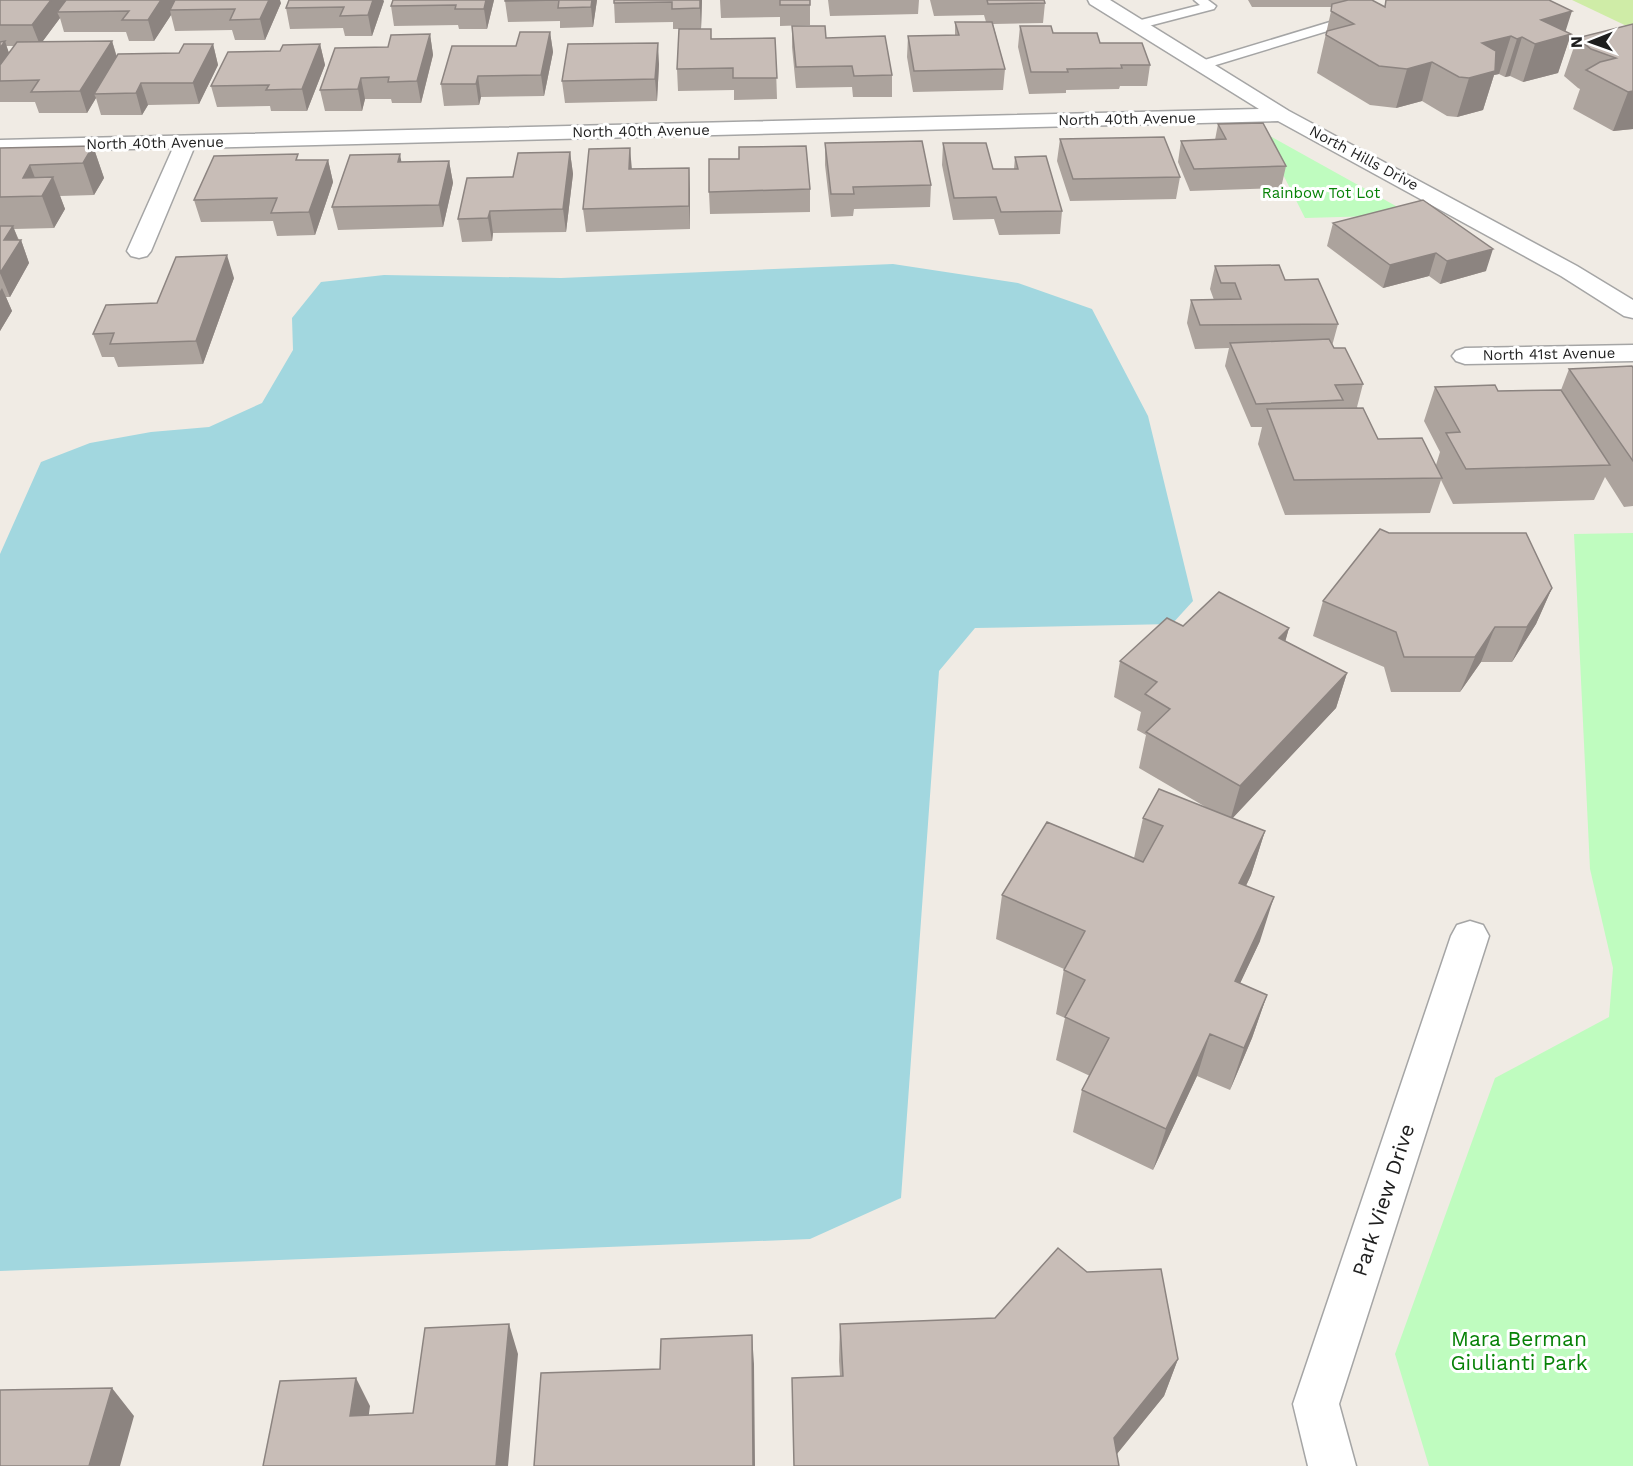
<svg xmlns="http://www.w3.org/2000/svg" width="1633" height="1466" font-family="'Work Sans',sans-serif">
  <rect width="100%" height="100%" fill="#f0ebe4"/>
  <path fill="#cfeca7" d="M 1572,0 L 1633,0 L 1633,29 Z"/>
  <path fill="#bffcbf" d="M 1263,135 L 1268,135 L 1412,215 L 1305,218 Z
    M 1633,533 L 1633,1466 L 1429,1466 L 1395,1354 L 1495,1078 L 1609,1017 L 1613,968 L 1590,869 L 1574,534 Z"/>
  <path fill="#a2d7df" d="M 893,264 L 1018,283 L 1092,309 L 1148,416 L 1193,601 L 1172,624 L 975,628 L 939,671 L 901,1198 L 810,1239 L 0,1271 L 0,554 L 41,462 L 90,443 L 151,432 L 209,427 L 262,403 L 293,350 L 292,318 L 321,282 L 384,275 L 561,278 Z"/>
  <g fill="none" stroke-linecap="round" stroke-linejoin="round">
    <defs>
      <path id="service" d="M 1194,0 L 1208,0 L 1216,6 L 1214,9 L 1137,29 L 1131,25 L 1133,22 L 1200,5 Z
        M 1353,15 L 1359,19 L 1357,22 L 1206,68 L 1198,68 L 1196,65 L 1198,62 Z"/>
      <path id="minor" d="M 1088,0 L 1110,0 L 1289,111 L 1577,266 L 1633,300 L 1633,318 L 1624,316 L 1561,276 L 1278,121 L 194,148 L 151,251 L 147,256 L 139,258 L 131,256 L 127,251 L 173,148 L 0,152 L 0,140 L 1259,109 L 1090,4 Z
        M 1633,345 L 1633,361 L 1465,364 L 1456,361 L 1452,356 L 1456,351 L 1465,348 Z
        M 1470,921 L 1483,925 L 1489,936 L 1339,1404 L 1356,1466 L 1308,1466 L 1293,1404 L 1451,936 L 1457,925 Z"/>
    </defs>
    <use href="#service" stroke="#a5a5a5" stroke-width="3"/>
    <use href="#minor" stroke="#a5a5a5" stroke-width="3"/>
    <use href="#service" fill="#fff" fill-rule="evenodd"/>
    <use href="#minor" fill="#fff" fill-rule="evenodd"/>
  </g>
  <path fill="#aca39d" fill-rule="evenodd" d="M 0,0 L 281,3 L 265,40 L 235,40 L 232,30 L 175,31 L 171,15 L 154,41 L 129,41 L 126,32 L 64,32 L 60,18 L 42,42 L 112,41 L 117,57 L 179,53 L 213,44 L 218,65 L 199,104 L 148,105 L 142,115 L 101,115 L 96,98 L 87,113 L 39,113 L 35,102 L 0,102 ZM 6,46 L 14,46 L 9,53 Z
    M 289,0 L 383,0 L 384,1 L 372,36 L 345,36 L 343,28 L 290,29 L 286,8 Z
    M 393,0 L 494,0 L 487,29 L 459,29 L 458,25 L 394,26 L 391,6 Z
    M 597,0 L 593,27 L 560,28 L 560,21 L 508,22 L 505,1 Z
    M 702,0 L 701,29 L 711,39 L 775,38 L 777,99 L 734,100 L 734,90 L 678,91 L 677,69 L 679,29 L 673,29 L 673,22 L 615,23 L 614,3 Z
    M 720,0 L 810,0 L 810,25 L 780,26 L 780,17 L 721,18 Z
    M 828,0 L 919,0 L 918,14 L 830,16 Z
    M 930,0 L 1044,0 L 1045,3 L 1043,23 L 993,24 L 1005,69 L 1003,90 L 913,92 L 907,57 L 908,36 L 955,36 L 955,22 L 986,22 L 984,15 L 934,16 Z
    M 1248,0 L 1372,0 L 1384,7 L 1565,32 L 1571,34 L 1558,73 L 1523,82 L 1510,76 L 1505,77 L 1499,74 L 1494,75 L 1483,110 L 1457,117 L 1447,116 L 1422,101 L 1396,108 L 1370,105 L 1317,73 L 1332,7 L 1252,7 Z
    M 1633,24 L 1633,129 L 1613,131 L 1573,109 L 1580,89 L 1578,88 L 1564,76 L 1577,38 Z
    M 792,26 L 826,38 L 892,75 L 892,97 L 853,97 L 852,87 L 796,88 L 792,47 Z
    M 1020,26 L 1100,43 L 1150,65 L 1147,86 L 1120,86 L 1119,89 L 1066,90 L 1066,93 L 1029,94 L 1018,47 Z
    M 550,32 L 553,52 L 544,96 L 481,97 L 479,105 L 444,106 L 441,84 L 516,46 Z
    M 430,34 L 433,55 L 421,103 L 392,103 L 391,99 L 365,99 L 362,111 L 325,111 L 320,90 L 388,47 Z
    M 320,44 L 325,65 L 307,111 L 271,111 L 270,106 L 217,107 L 211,86 L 280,51 Z
    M 659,64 L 657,101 L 565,103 L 562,81 Z
    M 1218,124 L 1286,166 L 1281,188 L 1190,191 L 1178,162 L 1181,141 L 1215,140 Z
    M 1060,139 L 1180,177 L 1176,199 L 1070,201 L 1057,161 Z
    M 825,143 L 931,185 L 930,207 L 854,209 L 853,216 L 831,217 L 825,165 Z
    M 943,143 L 993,169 L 1014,169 L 1015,157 L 1062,211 L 1060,234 L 999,235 L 994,219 L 953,220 L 942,165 Z
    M 93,146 L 104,178 L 94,195 L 60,196 L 65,209 L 54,228 L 14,229 L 19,240 L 21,240 L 29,263 L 10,297 L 6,297 L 12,311 L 0,331 L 0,148 Z
    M 570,152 L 573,174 L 566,232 L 493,233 L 492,241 L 462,242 L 458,219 L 513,177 Z
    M 299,160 L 328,160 L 333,182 L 315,235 L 277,236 L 273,221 L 201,222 L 194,200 Z
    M 449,161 L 453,183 L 443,227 L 338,230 L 332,207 L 402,162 Z
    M 632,169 L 690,190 L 690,229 L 586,232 L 583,209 Z
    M 810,189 L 810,212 L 710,214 L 709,192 Z
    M 1423,200 L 1486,271 L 1440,284 L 1429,276 L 1383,288 L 1327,246 L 1333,223 Z
    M 1215,266 L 1285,280 L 1338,324 L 1332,346 L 1363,384 L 1357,407 L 1378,439 L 1436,465 L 1440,452 L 1424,421 L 1435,387 L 1498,391 L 1561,390 L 1569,369 L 1633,368 L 1633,506 L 1624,507 L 1605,477 L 1594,500 L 1453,504 L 1441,480 L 1430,513 L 1285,515 L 1258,444 L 1262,427 L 1251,427 L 1225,366 L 1229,348 L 1195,349 L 1187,323 L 1191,300 L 1214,300 L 1210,289 Z
    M 234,278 L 203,364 L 118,367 L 114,357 L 102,357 L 93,334 L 157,303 Z
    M 1389,533 L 1552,588 L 1536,624 L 1512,662 L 1481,662 L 1460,692 L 1391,692 L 1384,667 L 1313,636 L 1323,601 Z
    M 1183,626 L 1289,628 L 1285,641 L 1347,673 L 1336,708 L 1232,818 L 1265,831 L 1251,875 L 1246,886 L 1260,941 L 1240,983 L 1267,995 L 1252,1038 L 1230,1090 L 1197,1076 L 1153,1170 L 1073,1132 L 1082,1090 L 1090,1076 L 1056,1060 L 1065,1018 L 1056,1014 L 1064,969 L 996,939 L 1002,895 L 1134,858 L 1143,818 L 1209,809 L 1139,768 L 1146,735 L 1137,730 L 1141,712 L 1114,697 L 1120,661 Z
    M 840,1324 L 1178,1359 L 1164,1396 L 1117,1454 L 840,1376 L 839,1361 Z"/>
  <path fill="#8c8480" d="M 51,0 L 73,0 L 57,12 L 60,18 L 40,45 L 32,25 Z
    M 161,0 L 179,0 L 170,10 L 171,15 L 154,41 L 148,20 Z
    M 269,0 L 280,0 L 281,3 L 265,40 L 260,19 Z
    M 373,0 L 383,0 L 384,1 L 372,36 L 368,15 Z
    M 486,0 L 494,0 L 487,29 L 484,9 Z
    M 592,0 L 597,0 L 593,27 L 591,7 Z
    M 700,0 L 702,0 L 701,29 L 700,8 Z
    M 1572,11 L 1564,36 L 1571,34 L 1558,73 L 1523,82 L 1535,44 L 1541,20 Z
    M 550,32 L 553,52 L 544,96 L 541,75 Z
    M 430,34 L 433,55 L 421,103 L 417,81 Z
    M 1511,36 L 1499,74 L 1494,75 L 1483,110 L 1457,117 L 1469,78 L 1482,43 Z
    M 1522,37 L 1510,76 L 1505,77 L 1517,39 Z
    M 5,41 L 12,62 L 0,79 L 0,48 Z
    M 112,41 L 118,62 L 94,94 L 96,98 L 87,113 L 80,91 Z
    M 658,43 L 659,64 L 657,101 L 655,79 Z
    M 213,44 L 218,65 L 199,104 L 193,83 Z
    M 320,44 L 325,65 L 307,111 L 302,89 Z
    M 1432,62 L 1422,101 L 1396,108 L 1407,69 Z
    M 478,76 L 481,97 L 479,105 L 476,84 Z
    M 361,78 L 365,99 L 362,111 L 358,89 Z
    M 141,83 L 148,105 L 142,115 L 136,93 Z
    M 1633,91 L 1633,129 L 1613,131 L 1628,92 Z
    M 93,146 L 104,178 L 94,195 L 83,163 Z
    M 630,148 L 632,170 L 629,169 Z
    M 570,152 L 573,174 L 566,232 L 563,209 Z
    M 400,154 L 404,176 L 398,162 Z
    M 328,160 L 333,182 L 315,235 L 309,212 Z
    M 449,161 L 453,183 L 443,227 L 439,205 Z
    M 30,165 L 42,196 L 23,178 Z
    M 689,168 L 690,190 L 690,229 L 689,206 Z
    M 53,177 L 65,209 L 54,228 L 42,196 Z
    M 490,211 L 493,233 L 492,241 L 488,218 Z
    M 13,226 L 19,242 L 21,240 L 29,263 L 10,297 L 0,273 L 4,240 Z
    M 1493,249 L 1486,271 L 1440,284 L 1447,261 Z
    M 1436,253 L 1429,276 L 1383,288 L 1390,265 Z
    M 227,255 L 234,278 L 203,364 L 196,341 Z
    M 2,288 L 12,311 L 0,331 L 0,291 Z
    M 1552,588 L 1536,624 L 1512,662 L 1527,627 Z
    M 1495,627 L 1481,662 L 1460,692 L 1475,657 Z
    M 1289,628 L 1279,664 L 1279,638 Z
    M 1347,673 L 1336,708 L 1230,821 L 1240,786 Z
    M 1265,831 L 1251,875 L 1226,927 L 1239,883 Z
    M 1274,897 L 1260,941 L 1221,1024 L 1235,981 Z
    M 1267,995 L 1252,1038 L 1230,1090 L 1244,1048 Z
    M 1210,1034 L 1197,1076 L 1153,1170 L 1166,1129 Z
    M 509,1324 L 518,1354 L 508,1466 L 496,1466 Z
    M 752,1335 L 754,1364 L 755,1466 L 753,1466 Z
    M 1178,1359 L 1164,1396 L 1107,1466 L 1114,1438 Z
    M 356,1378 L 370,1406 L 365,1444 L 350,1416 Z
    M 112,1388 L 134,1416 L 120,1466 L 89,1466 Z"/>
  <path fill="#c8bdb7" stroke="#8c8480" stroke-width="1.5" d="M 0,0 L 51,0 L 32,25 L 0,25 Z
    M 66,0 L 161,0 L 148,20 L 122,20 L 129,11 L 57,12 Z
    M 175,0 L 269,0 L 260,19 L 230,20 L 235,9 L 170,10 Z
    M 289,0 L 373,0 L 368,15 L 340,16 L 344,7 L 286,8 Z
    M 393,0 L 486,0 L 484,9 L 455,9 L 456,5 L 391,6 Z
    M 505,0 L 592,0 L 591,7 L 558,8 L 559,0 L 505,1 Z
    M 614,0 L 700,0 L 700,8 L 672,9 L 672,2 L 614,3 Z
    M 780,0 L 810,0 L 810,5 L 780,5 Z
    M 987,0 L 1044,0 L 1045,3 L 988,4 Z
    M 1348,0 L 1372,0 L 1385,7 L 1386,0 L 1549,0 L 1572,11 L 1541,20 L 1571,34 L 1535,44 L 1522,37 L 1517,39 L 1511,36 L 1482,43 L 1496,51 L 1495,71 L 1469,78 L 1459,77 L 1432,62 L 1407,69 L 1379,66 L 1326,35 L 1327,31 L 1354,24 L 1331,11 L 1332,4 Z
    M 955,22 L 992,22 L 1005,69 L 914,71 L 908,36 L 959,35 Z
    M 1633,24 L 1633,91 L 1628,92 L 1586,70 L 1600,62 L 1616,58 L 1591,49 L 1577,38 Z
    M 792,26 L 825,26 L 826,38 L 885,36 L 892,75 L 854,76 L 852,66 L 796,67 Z
    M 1020,26 L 1051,26 L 1053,33 L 1097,33 L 1100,43 L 1142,43 L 1150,65 L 1121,65 L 1122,68 L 1067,69 L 1068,72 L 1031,72 Z
    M 679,29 L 711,29 L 711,39 L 775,38 L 777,78 L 733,78 L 733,68 L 677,69 Z
    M 520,32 L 550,32 L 541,75 L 478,76 L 476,84 L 441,84 L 452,46 L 516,46 Z
    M 430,34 L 417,81 L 388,82 L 389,77 L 361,78 L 358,89 L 320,90 L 335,48 L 388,47 L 391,35 Z
    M 5,41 L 0,48 L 0,42 Z
    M 112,41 L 80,91 L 31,92 L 39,80 L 0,81 L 0,65 L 17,42 Z
    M 658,43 L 655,79 L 562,81 L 568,44 Z
    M 184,44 L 213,44 L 193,83 L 141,83 L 136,93 L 94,94 L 118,54 L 179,53 Z
    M 320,44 L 302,89 L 266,90 L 269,85 L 211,86 L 228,52 L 280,51 L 283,45 Z
    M 1263,123 L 1286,166 L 1194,169 L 1181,141 L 1226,139 L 1218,124 Z
    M 1164,137 L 1180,177 L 1073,179 L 1060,139 Z
    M 922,141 L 931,185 L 853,187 L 854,194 L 831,194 L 825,143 Z
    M 943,143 L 986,143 L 993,169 L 1018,169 L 1015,157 L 1046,156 L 1062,211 L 1001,212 L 996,197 L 954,198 Z
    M 93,146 L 83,163 L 30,165 L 23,178 L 53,177 L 42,196 L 0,197 L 0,148 Z
    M 806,146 L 810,189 L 709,192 L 709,159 L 739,159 L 739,147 Z
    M 630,148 L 629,169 L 689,168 L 689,206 L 583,209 L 589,149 Z
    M 570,152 L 563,209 L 490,211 L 488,218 L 458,219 L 467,178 L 513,177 L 518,153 Z
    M 298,154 L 296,160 L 328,160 L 309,212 L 271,213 L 277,198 L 194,200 L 214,156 Z
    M 400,154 L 398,162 L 449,161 L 439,205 L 332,207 L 350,155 Z
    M 1423,200 L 1493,249 L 1447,261 L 1436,253 L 1390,265 L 1333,223 Z
    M 0,226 L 13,226 L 4,240 L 21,240 L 0,273 Z
    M 227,255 L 196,341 L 110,344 L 114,333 L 93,334 L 106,305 L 157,303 L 176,257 Z
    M 1279,265 L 1285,280 L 1318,279 L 1338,324 L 1200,325 L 1191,300 L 1241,299 L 1235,283 L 1221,283 L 1215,266 Z
    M 1329,339 L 1334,348 L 1345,348 L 1363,384 L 1335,385 L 1343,400 L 1256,404 L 1230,343 Z
    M 1632,366 L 1633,368 L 1633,461 L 1569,369 Z
    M 1495,385 L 1498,391 L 1561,390 L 1610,465 L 1466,469 L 1446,433 L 1460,432 L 1435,387 Z
    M 1363,408 L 1378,439 L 1422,438 L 1442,478 L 1294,480 L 1267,409 Z
    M 1380,529 L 1389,533 L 1526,533 L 1552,588 L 1527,627 L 1495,627 L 1475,657 L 1404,657 L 1396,632 L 1323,601 Z
    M 1219,592 L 1289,628 L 1279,638 L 1347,673 L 1240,786 L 1146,732 L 1170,709 L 1145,694 L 1157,682 L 1120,661 L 1167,618 L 1183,626 Z
    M 1159,789 L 1265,831 L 1239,883 L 1274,897 L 1235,981 L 1267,995 L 1244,1048 L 1210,1034 L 1166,1129 L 1082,1090 L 1109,1038 L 1065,1017 L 1085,980 L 1064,970 L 1085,931 L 1002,895 L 1047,822 L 1143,862 L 1163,826 L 1143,818 Z
    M 1058,1248 L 1087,1272 L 1161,1269 L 1178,1359 L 1114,1438 L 1119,1466 L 794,1466 L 792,1378 L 843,1376 L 840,1324 L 995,1318 Z
    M 509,1324 L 496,1466 L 263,1466 L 280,1381 L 356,1378 L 350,1416 L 413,1413 L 425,1328 Z
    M 752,1335 L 753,1466 L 534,1466 L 541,1373 L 660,1369 L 661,1339 Z
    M 112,1388 L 89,1466 L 0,1466 L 0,1390 Z"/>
  <g text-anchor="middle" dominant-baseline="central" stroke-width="6" stroke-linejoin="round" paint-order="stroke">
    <g font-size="15" fill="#1e1e1e" stroke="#fff">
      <text transform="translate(1127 119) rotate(-1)">North 40th Avenue</text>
      <text transform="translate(641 131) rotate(-1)">North 40th Avenue</text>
      <text transform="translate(155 143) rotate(-1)">North 40th Avenue</text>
      <text transform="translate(1364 158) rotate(28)">North Hills Drive</text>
      <text transform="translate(1549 354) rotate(-1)">North 41st Avenue</text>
    </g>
    <g font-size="15" fill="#078207" stroke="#fff">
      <text x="1321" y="193">Rainbow Tot Lot</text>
    </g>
    <g font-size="21" fill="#1e1e1e" stroke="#fff">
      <text transform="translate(1383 1200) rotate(-72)">Park View Drive</text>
    </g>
    <g font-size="21" fill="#078207" stroke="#fff">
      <text x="1519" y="1338">Mara Berman<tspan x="1519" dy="24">Giulianti Park</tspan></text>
    </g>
  </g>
  <g transform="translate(1591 42) rotate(269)" stroke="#ffffff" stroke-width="4.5" paint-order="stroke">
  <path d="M0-4.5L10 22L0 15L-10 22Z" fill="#1e1e1e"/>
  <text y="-9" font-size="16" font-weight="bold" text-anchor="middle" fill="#1e1e1e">N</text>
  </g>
</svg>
